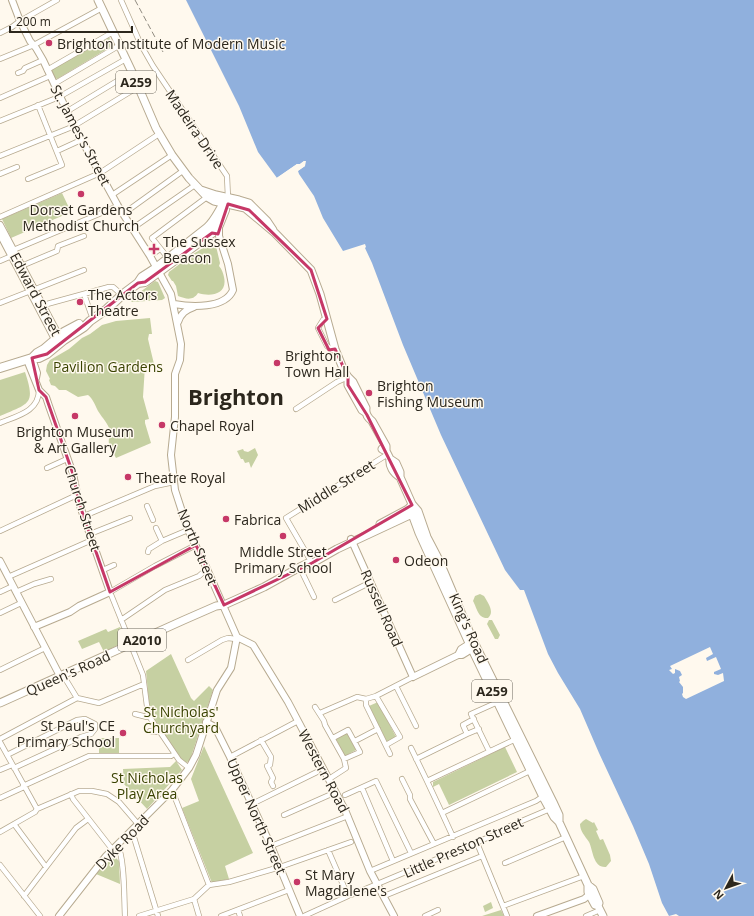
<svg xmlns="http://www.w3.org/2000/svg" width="754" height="916" font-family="'Open Sans',sans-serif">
  <rect width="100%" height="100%" fill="#fff9ee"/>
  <path fill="#c6d0a2" d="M 107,36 L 109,37 L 113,45 L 112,46 L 57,79 L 55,78 L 51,70 Z
    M 62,193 L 71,212 L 11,238 L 2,219 Z
    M 211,243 L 216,246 L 220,263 L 219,266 C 222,269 223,273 224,277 C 228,295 210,297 198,293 C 193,301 186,299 178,296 L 176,286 L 173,281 L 172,281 L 168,275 L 169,272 L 185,260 L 189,261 L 190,256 Z
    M 155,281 L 158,282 L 165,298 L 162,300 L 132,302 L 131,301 L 132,298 Z
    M 150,318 L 152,334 L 149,334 L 148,339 L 154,364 L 145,366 L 143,397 L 149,419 L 145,420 L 145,423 L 151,443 L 116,458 C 110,447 106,444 111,433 C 108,423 103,419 98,411 C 95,405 93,399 88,395 L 78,397 L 66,390 L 59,390 L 55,386 L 51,385 L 49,380 L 50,379 L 46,371 L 47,365 L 50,360 L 69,349 L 82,338 L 90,334 L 102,325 L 116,321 Z
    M 25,372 C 36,405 29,403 0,416 L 0,380 Z
    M 255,448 L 258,455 L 251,468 L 249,462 L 245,463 L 243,459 L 241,459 L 237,451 L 243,449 L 244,451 L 248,452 Z
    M 480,594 L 484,596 C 488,603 495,612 488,618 C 478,619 477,608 473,601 L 475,596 Z
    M 489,620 L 492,620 L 500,635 L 498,639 L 495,639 L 487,624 Z
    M 120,627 L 126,641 L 104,652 L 99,642 L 82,649 L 78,641 L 106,629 L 108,632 Z
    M 171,654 L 191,698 L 194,701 L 209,686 L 213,690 L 190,760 L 186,763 L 179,757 L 150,714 L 146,671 Z
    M 378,702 L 396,737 L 387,742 L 369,706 Z
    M 347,733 L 356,750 L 345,756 L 336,739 Z
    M 99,738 L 119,738 L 119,754 L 99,754 Z
    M 204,746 L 253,853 L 225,866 L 229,879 L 212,883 L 182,808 L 199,801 L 191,779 Z
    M 505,747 L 517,772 L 449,805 L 439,784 L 433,787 L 433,782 Z
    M 176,761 L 182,770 L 147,809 L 124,784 L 123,769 L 170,767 Z
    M 586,819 L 593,823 L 594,822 L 598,830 L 596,831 L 600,840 L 603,839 L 610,855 L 611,861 L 606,867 C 593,868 593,850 589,842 C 585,836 580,831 580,824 L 583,821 Z
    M 115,857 L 119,861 L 120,884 L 96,874 L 111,859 Z
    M 491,902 L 493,908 L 485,912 L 483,906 Z
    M 501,910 L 504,916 L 482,916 Z"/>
  <path fill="#90b0dd" d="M 186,0 L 754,0 L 754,916 L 679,916 L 676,914 L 669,916 L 662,903 L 649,864 L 633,826 L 599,753 L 580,709 L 558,673 L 548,654 L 524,590 L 520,590 L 505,570 L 441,435 L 403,345 L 372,263 L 365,248 L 366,247 L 365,244 L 343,251 L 323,218 L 314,196 L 299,174 L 298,171 L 305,166 L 304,161 L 300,164 L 297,164 L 277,178 L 258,152 L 239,106 Z"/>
  <path fill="#fff9ee" d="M 304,161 L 306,161 L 305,166 L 296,172 L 296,169 L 303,165 L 300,166 L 297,166 L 278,179 L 275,179 L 297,164 L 300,164 Z
    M 710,647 L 713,654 L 706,658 L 707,661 L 716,657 L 721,669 L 714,672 L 714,674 L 718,675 L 723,673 L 724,681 L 686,699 L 683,697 L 682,694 L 683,693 L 683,687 L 679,682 L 680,681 L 679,677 L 682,675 L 680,671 L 675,669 L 675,673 L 673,674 L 669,670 L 672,669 L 670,666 Z"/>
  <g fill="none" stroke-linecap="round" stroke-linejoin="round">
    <defs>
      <path id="street" d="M 121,0 L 141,45 L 153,66 L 227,176 L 228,198
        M 0,33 L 12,27 L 20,21 L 57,0
        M 0,59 L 34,45 L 102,8
        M 47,70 L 113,32
        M 18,73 L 23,71 L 25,68 L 43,60
        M 54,84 L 120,45
        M 0,98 L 50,76
        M 66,112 L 132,72
        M 0,121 L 59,97 L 126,59
        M 57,151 L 81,140
        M 0,156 L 72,127 L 138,87
        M 0,174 L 17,167
        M 28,179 L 62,165 L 38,105
        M 112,195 L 172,155
        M 123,214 L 184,170
        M 0,217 L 100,173 L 159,134
        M 133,228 L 195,185
        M 11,251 L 118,206
        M 150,256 L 160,249
        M 168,258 L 152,238 L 207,197
        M 0,261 L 14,255
        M 19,267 L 57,251 L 58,246 L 84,236
        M 84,294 L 91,314 L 95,318
        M 0,303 L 84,270
        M 47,304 L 109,287 L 113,287 L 122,295
        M 327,319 L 323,320 L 318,328 L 327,346 L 332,350 L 335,349
        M 296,409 L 337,382 L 348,377
        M 0,423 C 16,416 39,412 39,390
        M 47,468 L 67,459
        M 147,506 L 153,520
        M 84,516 L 155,486 L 174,482
        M 156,528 L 162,541
        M 0,531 L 77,495
        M 90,534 L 130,518
        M 148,552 L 149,549 L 162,541 L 188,530
        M 312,563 L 286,518 L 388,454
        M 103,570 L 114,565
        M 301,570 L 314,597
        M 8,577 L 92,540
        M 0,592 L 13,586
        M 16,592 L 34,584 L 51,579
        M 335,600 L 371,582
        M 0,613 L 21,603
        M 121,620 L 165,590 L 199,576 L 207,569
        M 129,639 L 110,592 L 155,566 L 196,545
        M 131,645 L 143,675 L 148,714 L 154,724
        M 188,660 L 222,640 L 228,638 L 236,639
        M 0,670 L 45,648
        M 63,675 L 77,698
        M 396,686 L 416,726
        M 376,696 L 400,737 L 386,745
        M 77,698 L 99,703 L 144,684
        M 366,699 L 366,705 L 390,754
        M 315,707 L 324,721 L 325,725 L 344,759 L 346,768 L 329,779
        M 320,713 L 357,697 L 366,699 L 376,696 L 413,677
        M 135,714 L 147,717 L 149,717
        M 474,719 L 463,725 L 467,734 L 479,729
        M 156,726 L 179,760 L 189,768
        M 150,731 L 155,732 L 159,731
        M 333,738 L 348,730 L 360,752 L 344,759
        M 0,739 L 77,698
        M 516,739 L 427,781 L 442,813 L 532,770
        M 261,740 L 271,757 L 270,765 L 267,766 L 273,778 L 271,782 L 273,786
        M 355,741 L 378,729
        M 0,742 L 37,809
        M 411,748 L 427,781
        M 489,751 L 471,714 L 500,701
        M 7,755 L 77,720 L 85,719 L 95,724 L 95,729 L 91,734 L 81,737 L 14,768
        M 230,757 L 298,721
        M 416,759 L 467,734
        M 0,770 L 12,765
        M 402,779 L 410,795 L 410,799 L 434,844
        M 23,786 L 89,756 L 171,756 L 174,754
        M 362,788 L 393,861
        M 172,790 L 209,885
        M 71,794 L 73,799 L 112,849
        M 345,795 L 376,781 L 411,853
        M 0,798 L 24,787
        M 252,804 L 317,772
        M 442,813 L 453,837
        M 284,815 L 336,792
        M 14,824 L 46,867
        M 132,831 L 158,916
        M 0,832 L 35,812 L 37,809 L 79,791 L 92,791 L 107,794 L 119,802 L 138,824
        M 477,843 L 507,916
        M 117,845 C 125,855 124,901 125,916
        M 271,846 L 348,816
        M 505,863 L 566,837
        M 0,865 L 40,916
        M 370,871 L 536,801 L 545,795
        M 351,895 L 506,830 L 510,826 L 550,809
        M 24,896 L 76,828 L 88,819
        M 384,896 L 482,856
        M 194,899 L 209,885 L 229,882 L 280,867 L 351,842
        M 194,899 L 199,916
        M 503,906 L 584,876
        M 238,910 L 240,916
        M 139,916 L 194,899
        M 221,916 L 289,890
        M 304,916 L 348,896 L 328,850
        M 425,916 L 438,910
        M 586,916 L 600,910"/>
      <path id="secondary" d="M 12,0 L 20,21 L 30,41 L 36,48 L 43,60 L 74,126 L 118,206 L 150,256 L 171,294 L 181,344 L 180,360 L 175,374 L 175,417 L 171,455 L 175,490 L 188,530 L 207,569 L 237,637
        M 0,225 L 61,340
        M 0,234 L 57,343
        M 174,304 C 191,307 225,309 233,290 L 228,264 L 219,236 L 219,225
        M 178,322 C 181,313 186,310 194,307
        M 32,358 L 37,373 L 36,378
        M 27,360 L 39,390 L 46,397 L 49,406 L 73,474 L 79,503 L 110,592 L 79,606 L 70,612 L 34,627
        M 351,539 L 413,677 L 458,655 L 462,655 L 475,647
        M 0,561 L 60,676
        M 237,637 L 253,645 L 288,702 L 345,810 L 370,871 L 394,916
        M 458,655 L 461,649 L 472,642
        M 206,722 L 215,727 L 230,757 L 271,846 L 300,916
        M 59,916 L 106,856 L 172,790 L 189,768 L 196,755 L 217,690 L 231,668 L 237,637
        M 537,916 L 584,899 L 590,894"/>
      <path id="primary" d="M 98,0 L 132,72 L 156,128 L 172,155 L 189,178 L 207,197 L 214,201 L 245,208 L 275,233 L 311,270 L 320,294 L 335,349 L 344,371 L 348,377 L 353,382 L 366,408 C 365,414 368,418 372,421 L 386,446 L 386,451
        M 201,190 L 216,195 L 239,200 L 249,203 L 267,221 L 273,230
        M 348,377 L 348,385 L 362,410 L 365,412
        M 382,449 L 386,451 L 390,459 L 396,463 L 400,472 L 400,477 L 412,504 L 418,511 L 427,537 L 439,560 L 472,638 L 553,802 L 559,815 L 559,822
        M 390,459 C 389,466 393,473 400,477
        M 412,504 L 412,514 L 419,533 L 469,643 L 543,797 L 554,817 L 559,822 L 588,885 L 593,889 L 599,903 L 598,906
        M 380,524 L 408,509 L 412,505
        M 309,565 L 337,549 L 412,514
        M 0,703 L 184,620 L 216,606 L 224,605 L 264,587 L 300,567 L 308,563 L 312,563
        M 588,885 L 588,892 L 595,905 L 598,906 L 603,916"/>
      <path id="highway" d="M 138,283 L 145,282 L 212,233 L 219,225 L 225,210
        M 32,358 L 39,358 L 47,354 L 64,340 L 84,327 L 90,321 L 107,309 L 122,295 L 138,283 L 142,277 L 156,268 L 207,228 C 217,219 220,207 228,198
        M 0,368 L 32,358 L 37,353 L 44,349 L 64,332 L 79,324"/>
    </defs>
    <use href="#street" stroke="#b7aa90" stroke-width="6"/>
    <use href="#secondary" stroke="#b7aa90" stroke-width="8"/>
    <use href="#primary" stroke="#b7aa90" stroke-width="9"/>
    <use href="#highway" stroke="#b7aa90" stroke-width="10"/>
    <use href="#street" stroke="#fff" stroke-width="4.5"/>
    <use href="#secondary" stroke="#fff" stroke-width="6"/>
    <use href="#primary" stroke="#fff" stroke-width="7"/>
    <use href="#highway" stroke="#fff" stroke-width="8"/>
    <path stroke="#918c81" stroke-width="1" stroke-dasharray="6 3" stroke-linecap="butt" d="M 135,0 L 163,52"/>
  </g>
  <path fill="none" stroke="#c63867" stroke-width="3" stroke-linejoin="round" d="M 228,204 L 249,210 L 311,270 L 327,319 L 318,328 L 329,350 L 335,349 L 348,377 L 348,385 L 367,415 L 412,505 L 312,563 L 224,605 L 196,545 L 110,592 L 79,503 L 73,474 L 46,397 L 39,390 L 32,358 L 47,354 L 138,283 L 145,282 L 212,233 L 218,234 Z"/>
  <g fill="#c63867" stroke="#fff9ee" stroke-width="1.5">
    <circle cx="49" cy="43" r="4"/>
    <circle cx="81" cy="194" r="4"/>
    <path d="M152 243h4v4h4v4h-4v4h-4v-4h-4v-4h4z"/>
    <circle cx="80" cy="302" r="4"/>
    <circle cx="277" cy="363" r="4"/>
    <circle cx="369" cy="393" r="4"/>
    <circle cx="75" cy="416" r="4"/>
    <circle cx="162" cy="425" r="4"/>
    <circle cx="128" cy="477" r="4"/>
    <circle cx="226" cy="519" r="4"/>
    <circle cx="283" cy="536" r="4"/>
    <circle cx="396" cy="560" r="4"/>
    <circle cx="123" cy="733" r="4"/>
    <circle cx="297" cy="882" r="4"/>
  </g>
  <g text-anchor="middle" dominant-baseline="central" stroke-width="3" stroke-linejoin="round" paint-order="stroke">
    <g fill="#fff9ee" stroke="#6b665c" stroke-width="1">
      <rect x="116" y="71" width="40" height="22" rx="3"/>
      <rect x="118" y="629" width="48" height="22" rx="3"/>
      <rect x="472" y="680" width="40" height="22" rx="3"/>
    </g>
    <g font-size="13" font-weight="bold" fill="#2c271d">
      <text x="136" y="82">A259</text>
      <text x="142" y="640">A2010</text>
      <text x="492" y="691">A259</text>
    </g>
    <g font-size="14" fill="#2c271d" stroke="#fff9ee" text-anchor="start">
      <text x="57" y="43">Brighton Institute of Modern Music</text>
      <text x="81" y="209" text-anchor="middle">Dorset Gardens<tspan x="81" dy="16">Methodist Church</tspan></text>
      <text x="163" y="241">The Sussex<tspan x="163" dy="16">Beacon</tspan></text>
      <text x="88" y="294">The Actors<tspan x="88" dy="16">Theatre</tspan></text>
      <text x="285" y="355">Brighton<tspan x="285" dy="16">Town Hall</tspan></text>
      <text x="377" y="385">Brighton<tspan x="377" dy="16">Fishing Museum</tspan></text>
      <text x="170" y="425">Chapel Royal</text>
      <text x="75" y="431" text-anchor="middle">Brighton Museum<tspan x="75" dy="16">&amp; Art Gallery</tspan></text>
      <text x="136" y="477">Theatre Royal</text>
      <text x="234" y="519">Fabrica</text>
      <text x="283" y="551" text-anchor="middle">Middle Street<tspan x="283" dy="16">Primary School</tspan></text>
      <text x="404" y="560">Odeon</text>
      <text x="115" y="725" text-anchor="end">St Paul's CE<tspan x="115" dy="16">Primary School</tspan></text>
      <text x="305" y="874">St Mary<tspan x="305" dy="16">Magdalene's</tspan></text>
    </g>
    <g font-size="14" fill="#2c271d" stroke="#fff9ee">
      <text transform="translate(195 129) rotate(56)">Madeira Drive</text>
      <text transform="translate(81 135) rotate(62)">St. James's Street</text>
      <text transform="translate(36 294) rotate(62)">Edward Street</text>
      <text transform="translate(336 486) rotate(-32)">Middle Street</text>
      <text transform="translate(83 508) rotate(72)">Church Street</text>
      <text transform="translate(198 547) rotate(67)">North Street</text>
      <text transform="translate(382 608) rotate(66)">Russell Road</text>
      <text transform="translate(469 628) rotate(66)">King's Road</text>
      <text transform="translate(68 673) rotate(-24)">Queen's Road</text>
      <text transform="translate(324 771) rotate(62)">Western Road</text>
      <text transform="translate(257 816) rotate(66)">Upper North Street</text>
      <text transform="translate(122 842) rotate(-46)">Dyke Road</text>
      <text transform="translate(463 847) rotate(-24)">Little Preston Street</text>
    </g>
    <g font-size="14" fill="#394201" stroke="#fff9ee">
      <text x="108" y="366">Pavilion Gardens</text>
      <text x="181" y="711">St Nicholas'<tspan x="181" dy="16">Churchyard</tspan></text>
      <text x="147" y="777">St Nicholas<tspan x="147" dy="16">Play Area</tspan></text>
    </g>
    <g font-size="22" font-weight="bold" fill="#2c271d" stroke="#fff9ee">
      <text x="236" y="396">Brighton</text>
    </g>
  </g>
  <g transform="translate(726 888) rotate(229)" stroke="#fff9ee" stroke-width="3" paint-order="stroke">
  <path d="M0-3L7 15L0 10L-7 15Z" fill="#2c271d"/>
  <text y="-6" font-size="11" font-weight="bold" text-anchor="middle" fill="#2c271d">N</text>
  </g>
  <path d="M10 26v6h122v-6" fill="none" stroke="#2c271d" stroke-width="2"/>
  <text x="16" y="26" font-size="12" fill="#2c271d" stroke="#fff9ee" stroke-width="3" paint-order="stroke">200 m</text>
</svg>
